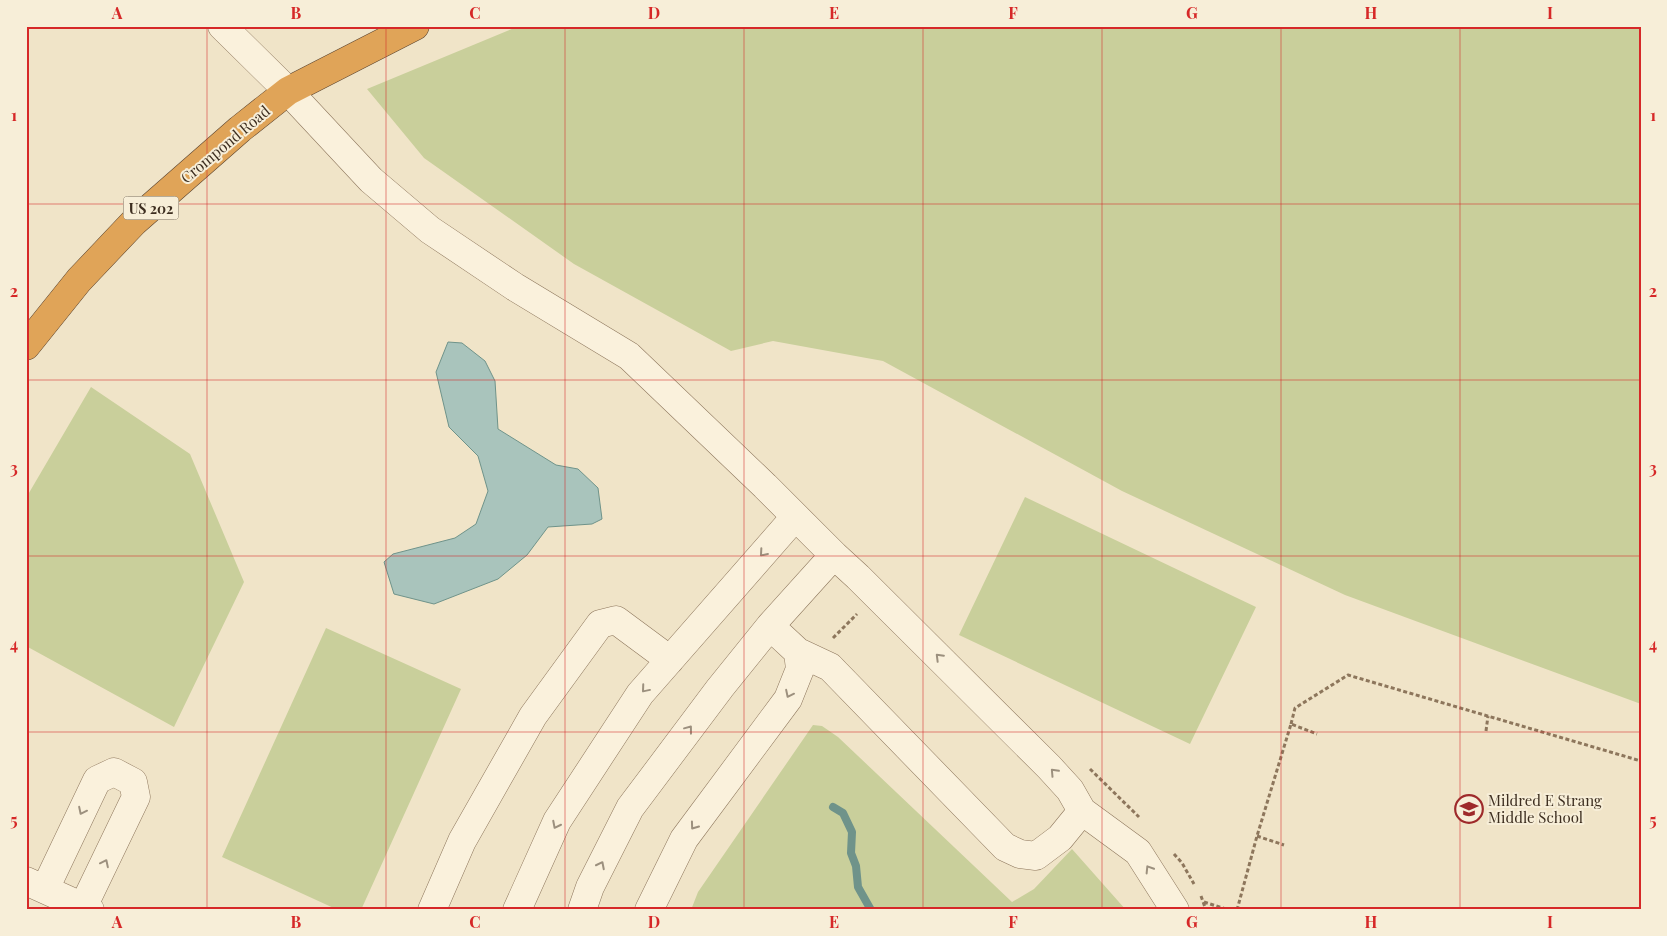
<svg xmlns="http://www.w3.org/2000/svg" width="1667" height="936" font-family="'Playfair Display',serif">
  <rect width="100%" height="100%" fill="#f0e4c8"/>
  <path fill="#c9cf9b" d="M 519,26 L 1641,26 L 1641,704 L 1345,595 L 1122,491 L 883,361 L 773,341 L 731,351 L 574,264 L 424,158 L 367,89 Z
    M 91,387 L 190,454 L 244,582 L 174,727 L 26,646 L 26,498 Z
    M 1025,497 L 1256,607 L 1190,744 L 959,635 Z
    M 326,628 L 461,689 L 361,910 L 338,910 L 222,857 Z
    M 813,725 L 822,726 L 838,737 L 1012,902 L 1034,889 L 1072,849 L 1126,910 L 691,910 L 698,892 Z"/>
  <path fill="#a9c4bc" stroke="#6f938a" d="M 448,342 L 462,343 L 485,361 L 495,381 L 498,429 L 556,465 L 578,469 L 598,488 L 602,519 L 592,524 L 548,527 L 527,555 L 498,579 L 434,604 L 394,594 L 384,562 L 393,554 L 455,538 L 476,524 L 488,491 L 478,456 L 449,427 L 436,372 Z"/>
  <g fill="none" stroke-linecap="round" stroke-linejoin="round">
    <path stroke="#6f938a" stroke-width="8" d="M 833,807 L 843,813 L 852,832 L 851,853 L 856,866 L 858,887 L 871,910"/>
    <defs>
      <path id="minor" d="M 222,26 L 288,91 L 371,180 L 430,230 L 515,287 L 629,356 L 765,486 L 834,555 L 770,626
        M 834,555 L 858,577 L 1049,767 L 1070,790 L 1082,811 L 1138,852 L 1175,910
        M 798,652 L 830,667 L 1005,847 L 1020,854 L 1036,856 L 1060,838 L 1082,811
        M 26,881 L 90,910
        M 45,889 L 97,780 L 114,772 L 133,782 L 136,797 L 83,907
        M 432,910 L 462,841 L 533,716 L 600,624 L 616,620 L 670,660
        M 517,910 L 557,821 L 640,694 L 795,517
        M 582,910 L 590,887 L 630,808 L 720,688 L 770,626 L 798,652 L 800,669 L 788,699 L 684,839 L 649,910"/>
      <path id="highway" d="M 26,346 L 79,280 L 134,222 L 240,129 L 288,91 L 415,26"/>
    </defs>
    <use href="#minor" stroke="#8d765c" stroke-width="29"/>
    <use href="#highway" stroke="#5b4430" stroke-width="29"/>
    <path stroke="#8d765c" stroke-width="3" stroke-dasharray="4 2.5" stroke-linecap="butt" d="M 833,638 L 857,614
      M 1291,724 L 1295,708 L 1348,675 L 1641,761
      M 1486,731 L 1488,716
      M 1090,769 L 1139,817
      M 1257,836 L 1284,845
      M 1174,854 L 1182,863 L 1194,884
      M 1201,896 L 1206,910
      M 1204,902 L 1229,910
      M 1237,910 L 1257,836 L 1291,724 L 1317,734"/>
    <use href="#minor" stroke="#faf1dc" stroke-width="28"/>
    <use href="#highway" stroke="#e0a458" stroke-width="28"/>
  </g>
  <defs><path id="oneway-chevron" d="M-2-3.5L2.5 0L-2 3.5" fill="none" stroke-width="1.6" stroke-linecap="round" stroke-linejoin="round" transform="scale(1.25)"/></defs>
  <g stroke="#9c907e">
    <use href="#oneway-chevron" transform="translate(763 553) rotate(131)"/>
    <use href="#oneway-chevron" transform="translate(939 657) rotate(-135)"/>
    <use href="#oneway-chevron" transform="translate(645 689) rotate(130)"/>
    <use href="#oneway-chevron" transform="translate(789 694) rotate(116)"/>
    <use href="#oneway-chevron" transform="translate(689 729) rotate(-53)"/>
    <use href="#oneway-chevron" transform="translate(1054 772) rotate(-133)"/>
    <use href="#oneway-chevron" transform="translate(82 811) rotate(116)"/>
    <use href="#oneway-chevron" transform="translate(556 825) rotate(117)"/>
    <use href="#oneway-chevron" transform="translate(694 826) rotate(126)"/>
    <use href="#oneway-chevron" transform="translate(105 863) rotate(-64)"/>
    <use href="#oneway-chevron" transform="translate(601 865) rotate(-63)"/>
    <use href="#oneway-chevron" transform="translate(1149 869) rotate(-122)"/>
  </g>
  <path fill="none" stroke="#d62828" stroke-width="1" stroke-opacity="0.55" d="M 207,26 L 207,910M 386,26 L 386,910M 565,26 L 565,910M 744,26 L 744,910M 923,26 L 923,910M 1102,26 L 1102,910M 1281,26 L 1281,910M 1460,26 L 1460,910M 26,204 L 1641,204M 26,380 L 1641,380M 26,556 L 1641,556M 26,732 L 1641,732"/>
  <defs>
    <symbol id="school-ring" viewBox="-11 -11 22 22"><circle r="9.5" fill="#f7eed8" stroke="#9e2a2b" stroke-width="1.5"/><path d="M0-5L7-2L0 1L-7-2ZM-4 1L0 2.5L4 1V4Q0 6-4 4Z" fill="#9e2a2b"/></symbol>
  </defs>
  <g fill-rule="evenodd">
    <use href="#school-ring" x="1453" y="793" width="32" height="32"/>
  </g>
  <g text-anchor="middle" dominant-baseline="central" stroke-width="4" stroke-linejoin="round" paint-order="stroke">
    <rect fill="#f7eed8" stroke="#756857" stroke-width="1" x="123.5" y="196.5" width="55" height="23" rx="4"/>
    <g font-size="14" font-weight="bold" fill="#3d2e20">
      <text x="151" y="208">US 202</text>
    </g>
    <g font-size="15" fill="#3d2e20" stroke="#f7eed8">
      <text transform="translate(225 144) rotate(-40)">Crompond Road</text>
    </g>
    <g font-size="15" fill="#3d2e20" stroke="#f7eed8" text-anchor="start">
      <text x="1488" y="800">Mildred E Strang<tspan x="1488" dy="17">Middle School</tspan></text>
    </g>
  </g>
  <rect width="1667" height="936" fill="none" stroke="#f7eed8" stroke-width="55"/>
  <rect x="28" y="28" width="1612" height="880" fill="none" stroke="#d62828" stroke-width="2"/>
  <g font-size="16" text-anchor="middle" font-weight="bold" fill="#d62828">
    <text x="117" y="19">A</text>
    <text x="296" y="19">B</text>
    <text x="475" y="19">C</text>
    <text x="654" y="19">D</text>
    <text x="834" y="19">E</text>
    <text x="1013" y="19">F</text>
    <text x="1192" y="19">G</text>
    <text x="1371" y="19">H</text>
    <text x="1550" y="19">I</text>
    <text x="14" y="121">1</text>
    <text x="1653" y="121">1</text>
    <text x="14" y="297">2</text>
    <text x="1653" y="297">2</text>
    <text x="14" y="474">3</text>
    <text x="1653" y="474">3</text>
    <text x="14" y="650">4</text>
    <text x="1653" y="650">4</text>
    <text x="14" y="826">5</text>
    <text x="1653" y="826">5</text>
    <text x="117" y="928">A</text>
    <text x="296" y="928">B</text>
    <text x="475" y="928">C</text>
    <text x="654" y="928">D</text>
    <text x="834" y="928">E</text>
    <text x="1013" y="928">F</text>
    <text x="1192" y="928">G</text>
    <text x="1371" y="928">H</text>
    <text x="1550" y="928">I</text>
  </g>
</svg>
